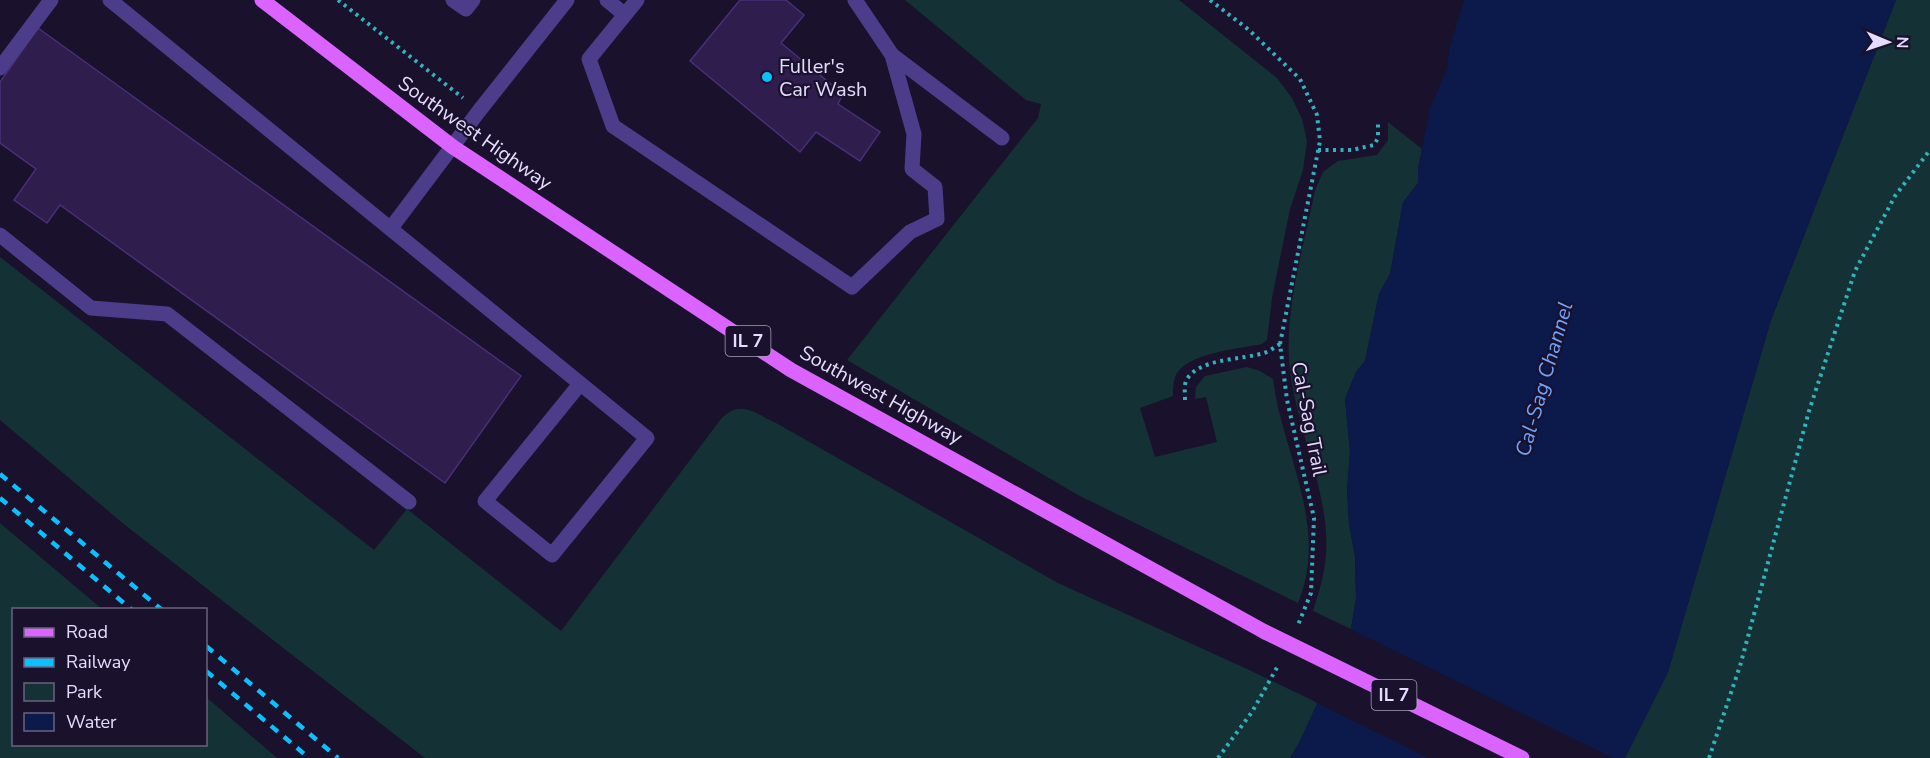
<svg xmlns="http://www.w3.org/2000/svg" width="1930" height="758" font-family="'Nunito Sans',sans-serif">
  <rect width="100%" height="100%" fill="#1a112c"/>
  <path fill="#143236" d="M 905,0 L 1179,0 L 1277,78 L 1292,98 L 1302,119 L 1307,141 L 1303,170 L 1290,209 L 1272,298 L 1267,340 L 1262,344 C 1238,349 1184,353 1175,377 C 1173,383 1173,390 1173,396 L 1140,408 L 1155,457 L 1217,442 L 1206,397 L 1195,399 L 1196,387 L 1205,376 L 1247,367 L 1260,371 L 1273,379 C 1275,392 1277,406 1281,419 C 1297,481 1324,540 1298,603 L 1078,495 L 847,360 L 1038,118 L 1041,104 L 1026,100 Z
    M 1896,0 L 1930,0 L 1930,758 L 1625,758 L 1668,672 L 1771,320 Z
    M 1388,122 L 1422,149 L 1418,169 L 1418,183 L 1403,203 L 1390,274 L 1379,294 L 1365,361 L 1356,372 L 1345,399 L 1350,451 L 1347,490 L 1349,524 L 1355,557 L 1356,598 L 1351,629 L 1313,611 C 1319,592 1325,573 1326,553 C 1330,494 1297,430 1290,370 C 1283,314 1304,246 1315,190 L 1323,172 L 1338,161 L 1377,155 L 1388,140 Z
    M 0,257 L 374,550 L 407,509 L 561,631 L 721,419 C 741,399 754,413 776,423 L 1058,583 L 1247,669 L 1318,703 L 1299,743 L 1290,758 L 425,758 L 125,525 L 0,420 Z
    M 0,523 L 102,609 L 14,610 L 14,744 L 206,744 L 206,697 L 277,758 L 0,758 Z"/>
  <path fill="#0b194b" d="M 1464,0 L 1896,0 L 1771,320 L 1668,672 L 1625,758 L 1290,758 L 1299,743 L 1351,629 L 1356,598 L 1355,555 L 1349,524 L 1347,490 L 1350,451 L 1345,399 L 1356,372 L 1365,361 L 1379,294 L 1390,274 L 1403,202 L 1418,183 L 1418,169 L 1430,108 L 1447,69 L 1449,50 Z"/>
  <path fill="#1a112c" d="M 1348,628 L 1613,758 L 1428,758 L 1315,702 L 1345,643 Z"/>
  <path fill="#2e1d4d" stroke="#492f79" stroke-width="1.5" d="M 740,0 L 786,0 L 804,15 L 781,43 L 843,94 L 838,104 L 880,132 L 860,161 L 816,132 L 800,152 L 690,61 Z
    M 38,28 L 521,376 L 445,483 L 60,205 L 47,223 L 14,200 L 36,169 L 0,143 L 0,82 Z"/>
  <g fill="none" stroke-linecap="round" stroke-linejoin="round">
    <path stroke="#31b2be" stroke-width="4" stroke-dasharray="3 4.5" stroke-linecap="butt" d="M 338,0 L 463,98
      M 1210,0 L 1249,30 L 1300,79 L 1317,115 L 1320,141 L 1280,344 L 1287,400 L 1314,518 L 1311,593 L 1298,625
      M 1318,150 L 1352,150 L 1374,145 L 1378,138 L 1378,121
      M 1185,400 C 1185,393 1184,387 1186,381 C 1197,358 1242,360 1264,353 C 1270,351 1275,347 1280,344
      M 1218,758 L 1252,712 L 1279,664
      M 1709,758 L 1740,666 L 1809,411 L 1855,271 L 1895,196 L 1930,150"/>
    <path stroke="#4b3d8a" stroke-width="15" d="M 110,0 L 647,438 L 552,555 L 485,501 L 580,384
      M 453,0 L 466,9 L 473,0
      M 607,0 L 625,15
      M 637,0 L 589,59 L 613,126 L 852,287 L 910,232 L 937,219 L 935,187 L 912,169 L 914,134 L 892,55
      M 855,0 L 892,55 L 1002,138
      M 0,68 L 51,0
      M 391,228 L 479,111 L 567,0
      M 0,235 L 91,308 L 167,314 L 409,502"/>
    <path stroke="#db63ff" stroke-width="15" d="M 262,0 L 453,147 L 791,370 L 1265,632"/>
    <path stroke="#09c1fe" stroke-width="4.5" stroke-dasharray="9 8" stroke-linecap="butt" d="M 0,474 L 162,610
      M 0,498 L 132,610
      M 206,646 L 338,758
      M 206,671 L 309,758"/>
    <path stroke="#db63ff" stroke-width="15" d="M 1265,632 L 1522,758"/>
  </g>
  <circle fill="#09c1fe" stroke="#1a112c" stroke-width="2" cx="767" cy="77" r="6"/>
  <g text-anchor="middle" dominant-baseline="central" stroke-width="4.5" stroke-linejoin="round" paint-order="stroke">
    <g fill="#1a112c" stroke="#a89fc0" stroke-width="1.5">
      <rect x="725.5" y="326" width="45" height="30" rx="4.5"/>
      <rect x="1371.5" y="680" width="45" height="30" rx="4.5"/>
    </g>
    <g font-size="18" font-weight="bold" fill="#e5dcff">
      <text x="748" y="341">IL 7</text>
      <text x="1394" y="695">IL 7</text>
    </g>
    <g font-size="20" fill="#e5dcff" stroke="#1a112c" text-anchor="start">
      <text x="779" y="66">Fuller's<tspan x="779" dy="23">Car Wash</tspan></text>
    </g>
    <g font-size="20" fill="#e5dcff" stroke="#1a112c">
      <text transform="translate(475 133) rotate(35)">Southwest Highway</text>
      <text transform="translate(881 395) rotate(29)">Southwest Highway</text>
      <text transform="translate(1309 419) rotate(79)">Cal-Sag Trail</text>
    </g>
    <g font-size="21" font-style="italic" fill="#6aa4ff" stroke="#1a112c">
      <text transform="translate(1544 379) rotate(-74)">Cal-Sag Channel</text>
    </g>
  </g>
  <rect x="12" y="608" width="195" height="138" fill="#1a112c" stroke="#6b6280" stroke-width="1.5"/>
  <rect x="24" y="628" width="30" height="9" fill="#db63ff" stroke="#6b6280" stroke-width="1.5"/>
  <text x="66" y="638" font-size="18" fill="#e5dcff">Road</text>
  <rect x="24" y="658" width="30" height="9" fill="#09c1fe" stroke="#6b6280" stroke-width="1.5"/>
  <text x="66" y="668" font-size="18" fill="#e5dcff">Railway</text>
  <rect x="24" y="683" width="30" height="18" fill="#143236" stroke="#6b6280" stroke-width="1.5"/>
  <text x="66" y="698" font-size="18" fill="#e5dcff">Park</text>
  <rect x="24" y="713" width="30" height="18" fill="#0b194b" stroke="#6b6280" stroke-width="1.5"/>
  <text x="66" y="728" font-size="18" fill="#e5dcff">Water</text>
  <g transform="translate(1888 42) rotate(92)" stroke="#1a112c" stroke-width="4.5" paint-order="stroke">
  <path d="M0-4.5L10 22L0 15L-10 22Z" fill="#e5dcff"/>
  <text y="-9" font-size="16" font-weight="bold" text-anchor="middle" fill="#e5dcff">N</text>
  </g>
</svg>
